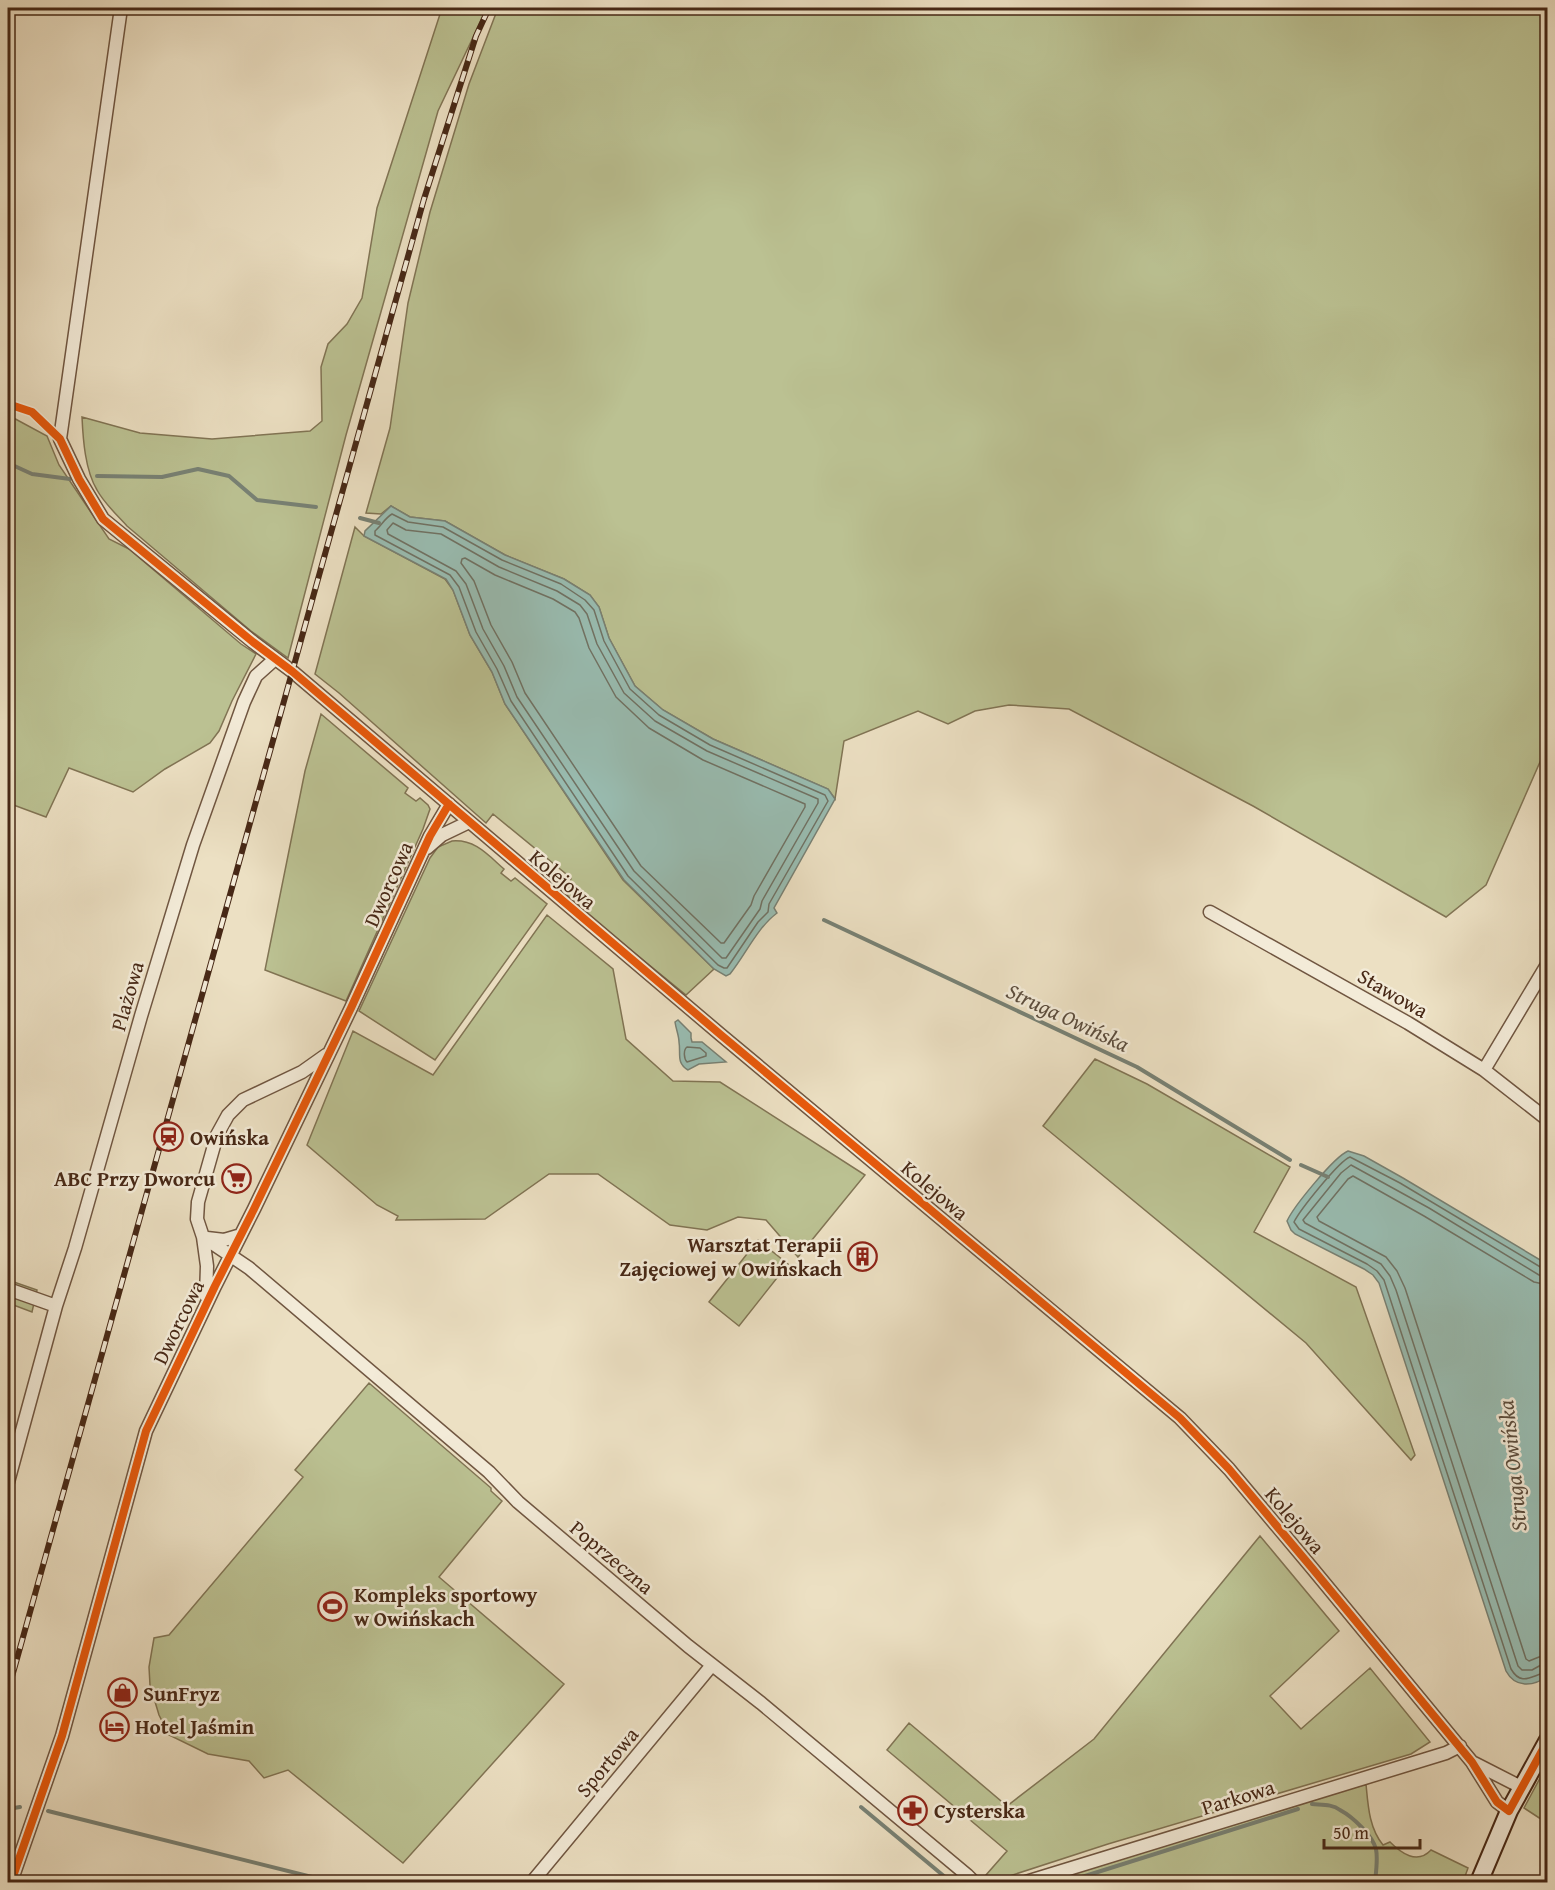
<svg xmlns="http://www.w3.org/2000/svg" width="1555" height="1890" font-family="'Gentium Book Plus',serif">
  <rect width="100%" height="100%" fill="#ece0c3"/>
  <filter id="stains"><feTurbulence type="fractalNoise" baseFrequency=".00333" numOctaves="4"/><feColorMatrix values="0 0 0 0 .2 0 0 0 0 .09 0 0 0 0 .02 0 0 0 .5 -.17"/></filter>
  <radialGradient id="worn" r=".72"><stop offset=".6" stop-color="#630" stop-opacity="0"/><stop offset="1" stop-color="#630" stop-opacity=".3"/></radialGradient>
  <path fill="#bbc192" stroke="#817454" stroke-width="1.5" d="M 442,8 L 487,8 L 438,111 L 346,435 L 288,658 L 251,631 L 127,526 C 117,515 104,503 97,490 C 85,470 83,439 82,417 L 140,433 L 212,439 L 310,431 L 322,421 L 321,367 L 328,344 L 347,324 L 362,298 L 377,208 Z
    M 498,8 L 1547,8 L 1547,746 L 1486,885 L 1446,917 L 1253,806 L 1069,709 L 1009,705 L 975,711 L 948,724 L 918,711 L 844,741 L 835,799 L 828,789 L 713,739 L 663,710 L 635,686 L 609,638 L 599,607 L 590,595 L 564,579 L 505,555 L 445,521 L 410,517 L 391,506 L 381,514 L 366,513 L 390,428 L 408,303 L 430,212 L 469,84 Z
    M 8,415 L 47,436 L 59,465 L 109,539 L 129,549 L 241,644 L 256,654 L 232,701 L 219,731 L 210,743 L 165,769 L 133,792 L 69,768 L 46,817 L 8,803 Z
    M 355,527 L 364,536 L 445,579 L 453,590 L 470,635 L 492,672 L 505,704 L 623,880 L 714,969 L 686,995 L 567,898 L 571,878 L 493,814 L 486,823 L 339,693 L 315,674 Z
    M 321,714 L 408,788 L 405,793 L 416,801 L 420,798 L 428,805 L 430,809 L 423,829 L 346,1001 L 265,970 L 305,771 Z
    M 452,841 C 475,839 488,855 504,869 L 501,873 L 511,881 L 515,878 L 547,904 L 435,1060 L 359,1011 L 430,858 L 438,847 Z
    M 547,915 L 613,969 L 626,1039 L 673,1081 L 720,1082 L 865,1175 L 798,1257 L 766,1220 L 738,1217 L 707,1230 L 670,1225 L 598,1174 L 549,1174 L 485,1219 L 396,1220 L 398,1216 L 377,1205 L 307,1145 L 353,1031 L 433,1075 Z
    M 1095,1059 L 1147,1084 L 1290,1167 L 1254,1232 L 1356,1287 L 1415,1455 L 1411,1460 L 1306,1343 L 1043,1126 Z
    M 758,1240 L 788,1264 L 739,1326 L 709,1302 Z
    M 8,1280 L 37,1290 L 32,1312 L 8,1303 Z
    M 369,1383 L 491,1488 L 491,1491 L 502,1501 L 439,1577 L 564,1684 L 403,1863 L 288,1770 L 264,1778 L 249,1761 L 208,1754 L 169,1735 L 159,1715 L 150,1685 L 149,1667 L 154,1638 L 169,1635 L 303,1477 L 295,1470 Z
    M 1260,1536 L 1339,1631 L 1270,1696 L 1301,1729 L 1370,1668 L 1430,1742 L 1411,1754 L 1108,1844 L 994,1881 L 986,1875 L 1007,1851 L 887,1750 L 909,1723 L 1007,1806 L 1094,1739 Z
    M 1547,1765 L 1547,1823 L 1524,1808 Z
    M 1366,1784 C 1368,1805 1369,1828 1383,1845 L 1390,1842 C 1401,1853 1417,1865 1431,1850 L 1468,1868 L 1463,1882 L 1047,1882 Z"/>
  <path fill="#99bdb2" stroke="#788174" stroke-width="1.5" d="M 391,506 L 410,517 L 445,521 L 505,555 L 564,579 L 590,595 L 599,607 L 609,638 L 635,686 L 663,710 L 713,739 L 828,789 L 835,799 L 774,908 L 777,913 C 757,928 746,954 730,974 L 726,976 L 714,969 L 624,880 L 505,704 L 492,672 L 470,635 L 453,590 L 446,579 L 364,536 L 365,531 Z
    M 678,1020 L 691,1033 L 691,1038 L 692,1042 L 702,1042 L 726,1062 L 699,1064 L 688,1070 C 676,1063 681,1054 679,1042 C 679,1036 676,1029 675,1022 Z
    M 1348,1151 L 1364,1156 L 1403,1178 L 1547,1264 L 1548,1676 C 1533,1687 1515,1688 1506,1671 L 1379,1283 L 1373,1275 L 1364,1269 L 1295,1234 L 1291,1230 L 1287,1221 C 1294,1206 1334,1157 1348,1151 Z"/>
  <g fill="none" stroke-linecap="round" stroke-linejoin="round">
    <path stroke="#707264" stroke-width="1.5" d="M 392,514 L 408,522 L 443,527 L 502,560 L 561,584 L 585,600 L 594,610 L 604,641 L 630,689 L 659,715 L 710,745 L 825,795 L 828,801 L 769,904 L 768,912 L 758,922 L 727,968 L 724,968 L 718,965 L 628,876 L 511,701 L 497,669 L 476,632 L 459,587 L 450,575 L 375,535 L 375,531 C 381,526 385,518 392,514 Z
      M 393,523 L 406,530 L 441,534 L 499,567 L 557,591 L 580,605 L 587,614 L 597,644 L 624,693 L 655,721 L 707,751 L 818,799 L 818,803 L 762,901 L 760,909 L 726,958 L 722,958 L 634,871 L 517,697 L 504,666 L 483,629 L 466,584 L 456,571 L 388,534 L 387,530 Z
      M 462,559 L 465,558 L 495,575 L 553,599 L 575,612 L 579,618 L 589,648 L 616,697 L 649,728 L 703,760 L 805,804 L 805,807 L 754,896 L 751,905 L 724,943 L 721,943 L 641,866 L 525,693 L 512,662 L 491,625 L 474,581 L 461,563 Z
      M 687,1047 L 700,1048 L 706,1053 L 706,1056 L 687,1062 C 684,1059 683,1050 687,1047 Z
      M 1548,1269 L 1542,1268 L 1400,1183 L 1350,1157 C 1339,1161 1300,1210 1294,1222 L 1299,1229 L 1367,1264 L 1377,1271 L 1384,1280 L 1511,1669 C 1522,1688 1533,1674 1548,1672
      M 1548,1276 L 1539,1275 L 1429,1208 L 1351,1165 L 1341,1173 L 1303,1220 L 1305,1223 L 1381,1264 L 1390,1276 L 1396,1290 L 1518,1666 L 1522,1670 L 1532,1670 L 1541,1665 L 1548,1665
      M 1548,1285 L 1534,1282 L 1424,1216 L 1353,1176 L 1348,1179 L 1317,1217 L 1319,1221 L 1386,1257 L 1397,1271 L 1405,1288 L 1526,1659 L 1529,1661 L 1539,1657 L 1548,1655"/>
    <path stroke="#788174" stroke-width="4" d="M 8,463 L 32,474 L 70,479
      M 97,476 L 162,477 L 198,469 L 229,476 L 257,500 L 316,507
      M 360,518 L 379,523
      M 824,920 L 1137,1067 L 1290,1160
      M 1301,1165 L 1328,1177
      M 1312,1804 C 1322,1805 1332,1804 1340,1810 C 1353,1817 1372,1835 1376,1849 C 1378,1859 1376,1872 1375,1882
      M 861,1807 L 951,1882
      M 8,1809 L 20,1807
      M 48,1811 L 332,1882
      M 1066,1882 L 1298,1809"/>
    <defs>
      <path id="minor" d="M 121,8 L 60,439 L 79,479 L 103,519 L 253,642 L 293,672 L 721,1035 L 1180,1418 L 1229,1469 L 1312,1568 L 1472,1762 L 1497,1802 L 1509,1811
        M 427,848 L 442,835 L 469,822
        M 1210,912 L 1408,1023 L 1484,1070 L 1548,1120
        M 1484,1070 L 1548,963
        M 203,1237 L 249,1268 L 489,1472 L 518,1502 L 688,1646 L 761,1703 L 967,1875 L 974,1882
        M 207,1238 L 224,1240 L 241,1235
        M 8,1289 L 56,1306
        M 206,1296 L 207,1266 L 203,1237 L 197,1219 L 198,1202 L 217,1135 L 228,1115 L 243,1100 L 302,1072 L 326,1055
        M 8,1482 L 56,1306 L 75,1248 L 141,1016 L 193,845 L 244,702 L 256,676 L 275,659
        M 1474,1763 L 1521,1787
        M 11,1882 L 62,1736 L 146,1431 L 215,1286 L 254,1209 L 351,1008 L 430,836 L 449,804
        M 532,1882 L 712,1665
        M 1026,1882 L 1446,1753 L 1460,1746"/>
      <path id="secondary" d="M 1479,1882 L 1509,1811 L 1548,1740"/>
    </defs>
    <use href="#minor" stroke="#705641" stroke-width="15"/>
    <use href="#secondary" stroke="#472816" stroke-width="20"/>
    <use href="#minor" stroke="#f3ebd8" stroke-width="12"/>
    <use href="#secondary" stroke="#f3ebd8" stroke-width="16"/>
    <defs>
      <path id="rail" d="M 8,1691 L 424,199 L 476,36 L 489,8"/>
    </defs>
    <use href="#rail" stroke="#472816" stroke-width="6"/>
    <use href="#rail" stroke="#f3ebd8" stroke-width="4" stroke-dasharray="11" stroke-linecap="butt"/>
    <defs>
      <path id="cycleway" d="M 8,404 L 32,412 L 60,439 L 79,479 L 103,519 L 253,642 L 293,672 L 721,1035 L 1180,1418 L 1229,1469 L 1312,1568 L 1472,1762 L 1497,1802 L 1509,1811 L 1548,1740
        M 11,1882 L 62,1736 L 146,1431 L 215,1286 L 254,1209 L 351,1008 L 430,836 L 449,804"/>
    </defs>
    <use href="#cycleway" stroke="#f3ebd8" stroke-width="11"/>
    <use href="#cycleway" stroke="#e8590c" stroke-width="8"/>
  </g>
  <defs>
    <symbol id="station-ring" viewBox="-11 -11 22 22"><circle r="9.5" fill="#f3ebd8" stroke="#8f2418" stroke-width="1.5"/><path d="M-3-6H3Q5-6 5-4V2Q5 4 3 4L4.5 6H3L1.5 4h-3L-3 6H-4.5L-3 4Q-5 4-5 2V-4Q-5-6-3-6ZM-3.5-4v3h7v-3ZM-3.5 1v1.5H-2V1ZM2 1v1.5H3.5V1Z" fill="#8f2418"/></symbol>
    <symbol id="supermarket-ring" viewBox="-11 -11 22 22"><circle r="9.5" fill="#f3ebd8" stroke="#8f2418" stroke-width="1.5"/><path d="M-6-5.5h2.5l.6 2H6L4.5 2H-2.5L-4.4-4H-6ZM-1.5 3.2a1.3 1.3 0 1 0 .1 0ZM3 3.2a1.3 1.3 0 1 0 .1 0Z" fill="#8f2418"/></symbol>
    <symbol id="building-ring" viewBox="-11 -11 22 22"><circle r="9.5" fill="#f3ebd8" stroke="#8f2418" stroke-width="1.5"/><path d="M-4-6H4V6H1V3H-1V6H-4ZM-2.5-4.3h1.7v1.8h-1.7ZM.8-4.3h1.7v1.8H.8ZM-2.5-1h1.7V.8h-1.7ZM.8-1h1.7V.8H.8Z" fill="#8f2418"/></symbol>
    <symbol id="stadium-ring" viewBox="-11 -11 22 22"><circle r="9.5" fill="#f3ebd8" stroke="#8f2418" stroke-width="1.5"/><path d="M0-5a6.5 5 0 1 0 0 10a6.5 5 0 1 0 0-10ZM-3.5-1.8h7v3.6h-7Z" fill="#8f2418"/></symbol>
    <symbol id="shop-ring" viewBox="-11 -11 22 22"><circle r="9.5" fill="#f3ebd8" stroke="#8f2418" stroke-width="1.5"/><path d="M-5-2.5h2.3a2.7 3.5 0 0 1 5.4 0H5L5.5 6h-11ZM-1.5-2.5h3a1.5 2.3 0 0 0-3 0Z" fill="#8f2418"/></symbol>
    <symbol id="hotel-ring" viewBox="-11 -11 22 22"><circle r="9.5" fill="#f3ebd8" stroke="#8f2418" stroke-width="1.5"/><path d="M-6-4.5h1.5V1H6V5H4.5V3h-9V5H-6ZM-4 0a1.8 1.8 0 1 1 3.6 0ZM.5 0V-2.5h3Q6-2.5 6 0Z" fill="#8f2418"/></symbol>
    <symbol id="pharmacy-ring" viewBox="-11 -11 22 22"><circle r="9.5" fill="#f3ebd8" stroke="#8f2418" stroke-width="1.5"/><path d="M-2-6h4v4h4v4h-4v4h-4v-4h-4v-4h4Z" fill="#8f2418"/></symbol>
  </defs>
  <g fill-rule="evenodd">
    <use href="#station-ring" x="152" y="1120" width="33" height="33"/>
    <use href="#supermarket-ring" x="220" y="1162" width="33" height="33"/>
    <use href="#building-ring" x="846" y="1240" width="33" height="33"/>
    <use href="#stadium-ring" x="316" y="1590" width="33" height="33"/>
    <use href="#shop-ring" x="106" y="1676" width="33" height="33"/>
    <use href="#hotel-ring" x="98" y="1710" width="33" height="33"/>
    <use href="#pharmacy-ring" x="896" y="1794" width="33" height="33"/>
  </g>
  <g text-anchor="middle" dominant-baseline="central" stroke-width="5" stroke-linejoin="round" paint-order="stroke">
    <g font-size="21" fill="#472816" stroke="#f3ebd8">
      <text transform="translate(563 879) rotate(40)">Kolejowa</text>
      <text transform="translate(388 884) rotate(-66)">Dworcowa</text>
      <text transform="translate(1393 993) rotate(30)">Stawowa</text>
      <text transform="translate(127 996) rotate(-74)">Plażowa</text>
      <text transform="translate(935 1190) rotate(40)">Kolejowa</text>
      <text transform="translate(178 1322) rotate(-64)">Dworcowa</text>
      <text transform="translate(1295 1520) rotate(50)">Kolejowa</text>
      <text transform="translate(612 1557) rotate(40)">Poprzeczna</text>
      <text transform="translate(607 1762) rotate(-50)">Sportowa</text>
      <text transform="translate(1238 1797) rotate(-17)">Parkowa</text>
    </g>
    <g font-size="21" font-weight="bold" fill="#472816" stroke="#f3ebd8" text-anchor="start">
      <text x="190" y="1137">Owińska</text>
      <text x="215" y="1178" text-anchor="end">ABC Przy Dworcu</text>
      <text x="842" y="1244" text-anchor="end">Warsztat Terapii<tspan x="842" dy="24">Zajęciowej w Owińskach</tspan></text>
      <text x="354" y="1594">Kompleks sportowy<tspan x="354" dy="24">w Owińskach</tspan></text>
      <text x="143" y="1693">SunFryz</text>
      <text x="135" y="1726">Hotel Jaśmin</text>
      <text x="934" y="1810">Cysterska</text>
    </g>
    <g font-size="22" font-style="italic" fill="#5c4d3d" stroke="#f3ebd8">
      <text transform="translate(1068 1017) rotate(25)">Struga Owińska</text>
      <text transform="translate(1512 1466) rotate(-96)">Struga Owińska</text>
    </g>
  </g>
  <rect width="1555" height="1890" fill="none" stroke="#ece0c3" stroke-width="30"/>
  <rect x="9" y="9" width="1537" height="1872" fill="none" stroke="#472816" stroke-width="3"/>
  <rect x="15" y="15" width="1525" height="1860" fill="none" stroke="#472816" stroke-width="1.5"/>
  <path d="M1324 1839v9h96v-9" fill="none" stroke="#472816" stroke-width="3"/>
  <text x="1333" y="1839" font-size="18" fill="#472816" stroke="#f3ebd8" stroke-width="4.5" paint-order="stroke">50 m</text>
  <rect width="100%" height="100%" filter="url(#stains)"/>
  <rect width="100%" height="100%" fill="url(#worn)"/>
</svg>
